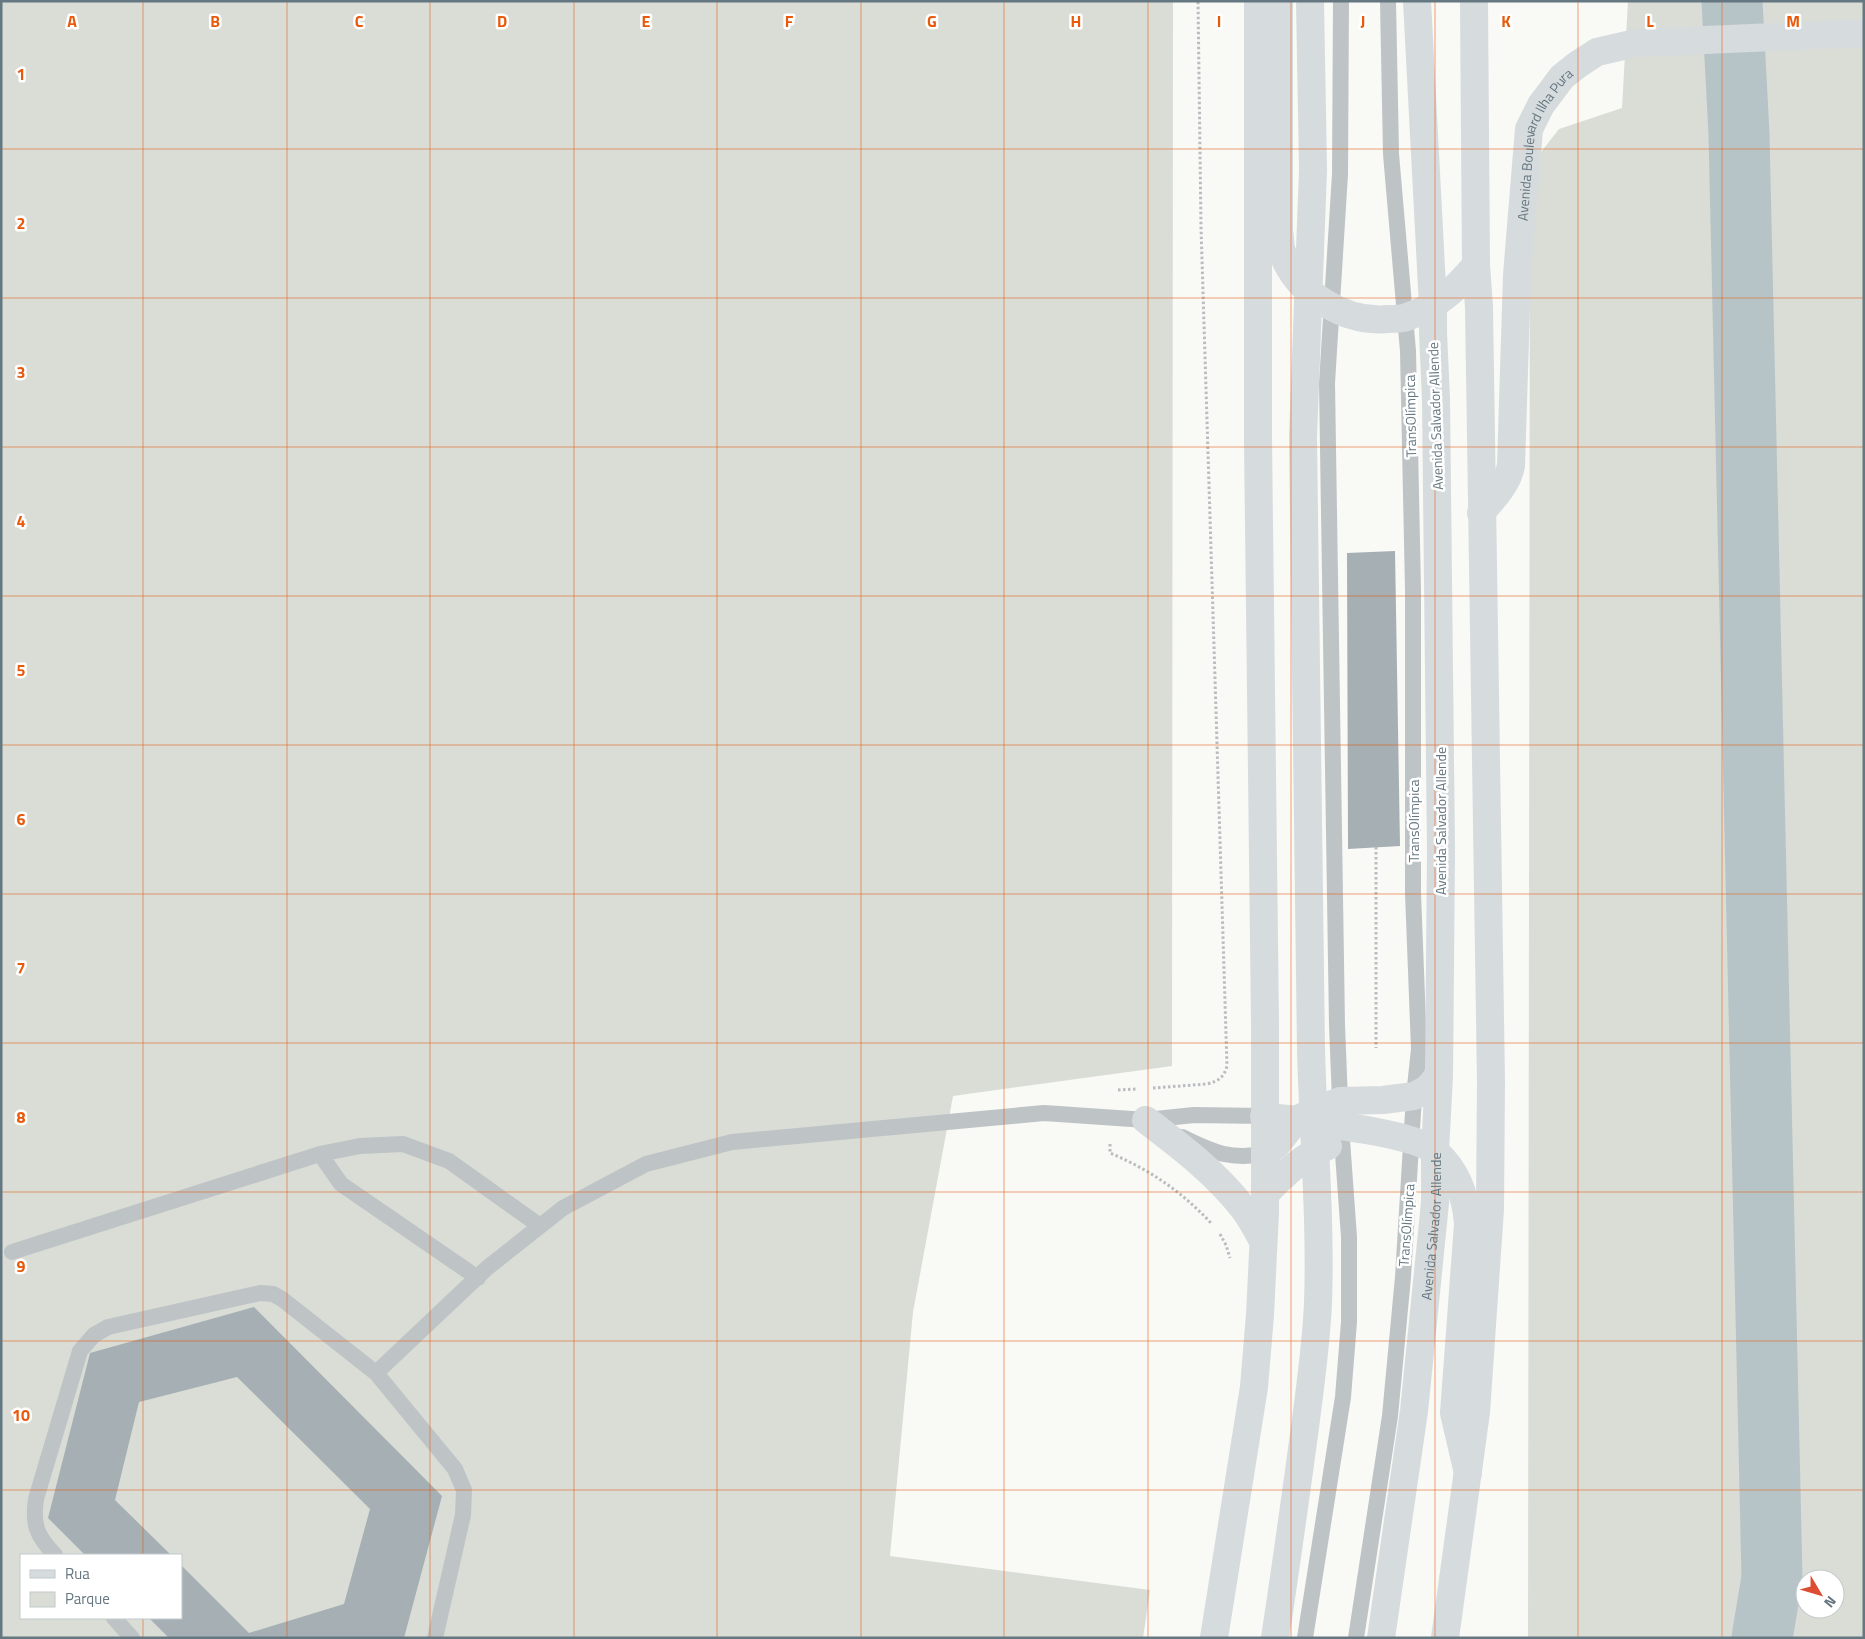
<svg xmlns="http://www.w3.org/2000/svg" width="1865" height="1639" font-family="'Titillium Web',sans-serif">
  <rect width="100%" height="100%" fill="#f9f9f6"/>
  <path fill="#d9ddd6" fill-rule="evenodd" d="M 1,1 L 1173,1 L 1172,1066 L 953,1096 L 913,1312 L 890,1556 L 1150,1590 L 1143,1638 L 1,1638 ZM 21,1555 L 181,1555 L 181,1618 L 21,1618 Z
    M 1628,1 L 1864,1 L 1864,1638 L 1528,1638 L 1530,166 L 1559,129 L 1622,108 ZM 1805,1579 L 1835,1579 L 1835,1609 L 1805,1609 Z"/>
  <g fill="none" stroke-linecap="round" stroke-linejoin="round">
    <path stroke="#b7c4c7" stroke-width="61" d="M 1732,1 L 1739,134 L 1772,1578 L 1762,1638"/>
  </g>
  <path fill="#a5afb4" d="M 1395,551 L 1400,846 L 1348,849 L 1347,553 Z
    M 254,1307 L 442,1496 L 404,1638 L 169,1638 L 149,1618 L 181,1618 L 181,1565 L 249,1633 L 344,1604 L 370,1509 L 237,1377 L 139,1402 L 115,1500 L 171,1555 L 85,1555 L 48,1518 L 90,1353 Z"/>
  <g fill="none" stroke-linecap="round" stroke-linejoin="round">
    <path stroke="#b9bdbf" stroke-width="3" stroke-dasharray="2.5 2.5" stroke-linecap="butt" d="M 1376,847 L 1376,1048
      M 1153,1088 L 1207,1084 C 1219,1081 1224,1077 1227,1066 L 1201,227 L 1198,1
      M 1118,1090 L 1136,1089
      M 1110,1144 L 1110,1153 C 1150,1170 1181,1191 1211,1223
      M 1220,1234 L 1226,1245 L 1230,1258"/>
    <path stroke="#bec3c6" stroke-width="16" d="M 1182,1137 C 1214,1152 1227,1160 1265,1154
      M 320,1154 L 341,1184 L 478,1278
      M 12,1252 L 320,1154 L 360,1146 L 403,1144 L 449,1161 L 540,1226
      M 376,1373 L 487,1268 L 563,1208 L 646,1164 L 732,1142 L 1044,1113 L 1146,1120 L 1194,1115 L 1264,1116
      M 55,1555 C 37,1536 32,1525 36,1499 L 80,1351 L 94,1335 L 108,1327 L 260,1293 L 273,1294 L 282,1299 L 376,1373 L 455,1469 L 464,1490 L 463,1515 L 435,1638
      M 114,1618 L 132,1638
      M 1305,1638 L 1343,1397 L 1349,1322 L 1349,1237 L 1341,1126 L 1337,1025 L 1327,383 L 1340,174 L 1341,1
      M 1356,1638 L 1390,1416 L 1403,1277 L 1414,1096 L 1419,1049 L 1413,893 L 1413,590 L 1408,351 L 1391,154 L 1388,1"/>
    <path stroke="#d6dbde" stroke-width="28" id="s1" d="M 1481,513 C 1493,498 1507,485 1511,466 L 1517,275 L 1529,129 L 1541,105 L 1562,77 L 1577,65 L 1597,52 L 1636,43 L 1864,33"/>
    <path stroke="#d6dbde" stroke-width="28" d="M 1146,1120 C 1180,1146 1216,1173 1243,1208 C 1251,1218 1257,1230 1263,1241
      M 1214,1638 L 1254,1387 L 1260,1315 L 1265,1212 L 1265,1025 L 1258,439 L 1258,1
      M 1445,1638 L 1476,1412 L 1490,1209 L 1491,1082 L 1479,307 L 1476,265 L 1474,1"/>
    <g stroke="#d6dbde" stroke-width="28">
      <path d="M 1279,1 L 1279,230 C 1280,236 1280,243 1281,249 C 1295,293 1344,323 1388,319 C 1395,319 1402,319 1407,317 C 1438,306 1456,289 1476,265"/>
      <path d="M 1264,1116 C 1299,1121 1412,1131 1436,1152 C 1457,1171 1466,1196 1468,1224 L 1454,1413 L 1468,1473"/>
      <path d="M 1265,1154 L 1277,1144 L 1296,1120 L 1312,1112 L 1340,1101 L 1383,1100 L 1414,1096 L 1427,1089 L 1439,1076"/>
      <path d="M 1265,1194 C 1284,1174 1303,1156 1328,1146"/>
      <path d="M 1275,1638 C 1285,1573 1294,1508 1303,1442 C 1309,1396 1316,1349 1318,1303 C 1321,1218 1313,1134 1311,1049 L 1303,438 L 1313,170 L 1310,1"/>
      <path id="s2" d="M 1381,1638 L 1414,1411 L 1435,1203 L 1435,1151 L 1439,1076 L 1441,850 L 1436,399 L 1433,333 L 1433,306 L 1417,1"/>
    </g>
  </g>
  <path fill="none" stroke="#e8590c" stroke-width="1" stroke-opacity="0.55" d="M 143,1 L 143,1555M 287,1 L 287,1638M 430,1 L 430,1638M 574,1 L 574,1638M 717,1 L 717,1638M 861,1 L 861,1638M 1004,1 L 1004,1638M 1148,1 L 1148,1638M 1291,1 L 1291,1638M 1435,1 L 1435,1638M 1578,1 L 1578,1638M 1722,1 L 1722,1638M 1,149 L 1864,149M 1,298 L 1864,298M 1,447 L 1864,447M 1,596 L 1864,596M 1,745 L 1864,745M 1,894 L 1864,894M 1,1043 L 1864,1043M 1,1192 L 1864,1192M 1,1341 L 1864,1341M 1,1490 L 1864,1490M 143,1618 L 143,1638"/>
  <g text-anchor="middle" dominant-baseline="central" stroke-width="5" stroke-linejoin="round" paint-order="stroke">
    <g font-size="14" fill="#657780" stroke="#fff">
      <text stroke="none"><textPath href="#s1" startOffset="384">Avenida Boulevard Ilha Pura</textPath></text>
      <text transform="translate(1410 416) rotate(-91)">TransOlímpica</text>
      <text transform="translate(1435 416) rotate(-92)">Avenida Salvador Allende</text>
      <text transform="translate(1413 821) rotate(-90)">TransOlímpica</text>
      <text transform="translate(1440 821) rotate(-90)">Avenida Salvador Allende</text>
      <text transform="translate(1406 1225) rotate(-86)">TransOlímpica</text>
      <text stroke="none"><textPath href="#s2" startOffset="415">Avenida Salvador Allende</textPath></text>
    </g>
  </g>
  <g font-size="16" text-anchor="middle" font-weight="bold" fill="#e8590c" stroke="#fff" stroke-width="5" stroke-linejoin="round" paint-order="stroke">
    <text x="72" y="27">A</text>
    <text x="215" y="27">B</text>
    <text x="359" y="27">C</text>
    <text x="502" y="27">D</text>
    <text x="646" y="27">E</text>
    <text x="789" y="27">F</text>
    <text x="932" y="27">G</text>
    <text x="1076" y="27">H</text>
    <text x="1219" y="27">I</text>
    <text x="1363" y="27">J</text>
    <text x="1506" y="27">K</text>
    <text x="1650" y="27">L</text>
    <text x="1793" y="27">M</text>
    <text x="21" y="80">1</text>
    <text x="21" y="229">2</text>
    <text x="21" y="378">3</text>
    <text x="21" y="527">4</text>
    <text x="21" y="676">5</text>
    <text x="21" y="825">6</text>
    <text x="21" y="974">7</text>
    <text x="21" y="1123">8</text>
    <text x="21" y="1272">9</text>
    <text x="21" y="1421">10</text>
  </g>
  <rect width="1865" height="1639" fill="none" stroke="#657780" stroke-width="5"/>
  <rect x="20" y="1554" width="162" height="65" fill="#ffffff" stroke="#c1c9cc"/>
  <rect x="30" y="1570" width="25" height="8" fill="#d6dbde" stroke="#c1c9cc"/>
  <text x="65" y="1579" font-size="15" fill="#657780">Rua</text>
  <rect x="30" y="1592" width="25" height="15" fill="#d9ddd6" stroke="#c1c9cc"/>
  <text x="65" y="1604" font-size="15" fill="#657780">Parque</text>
  <g transform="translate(1820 1594) rotate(128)"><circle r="24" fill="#ffffff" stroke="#c1c9cc"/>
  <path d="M0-4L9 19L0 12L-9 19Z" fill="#dc4d33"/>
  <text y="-8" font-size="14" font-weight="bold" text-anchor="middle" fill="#657780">N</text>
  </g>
</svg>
